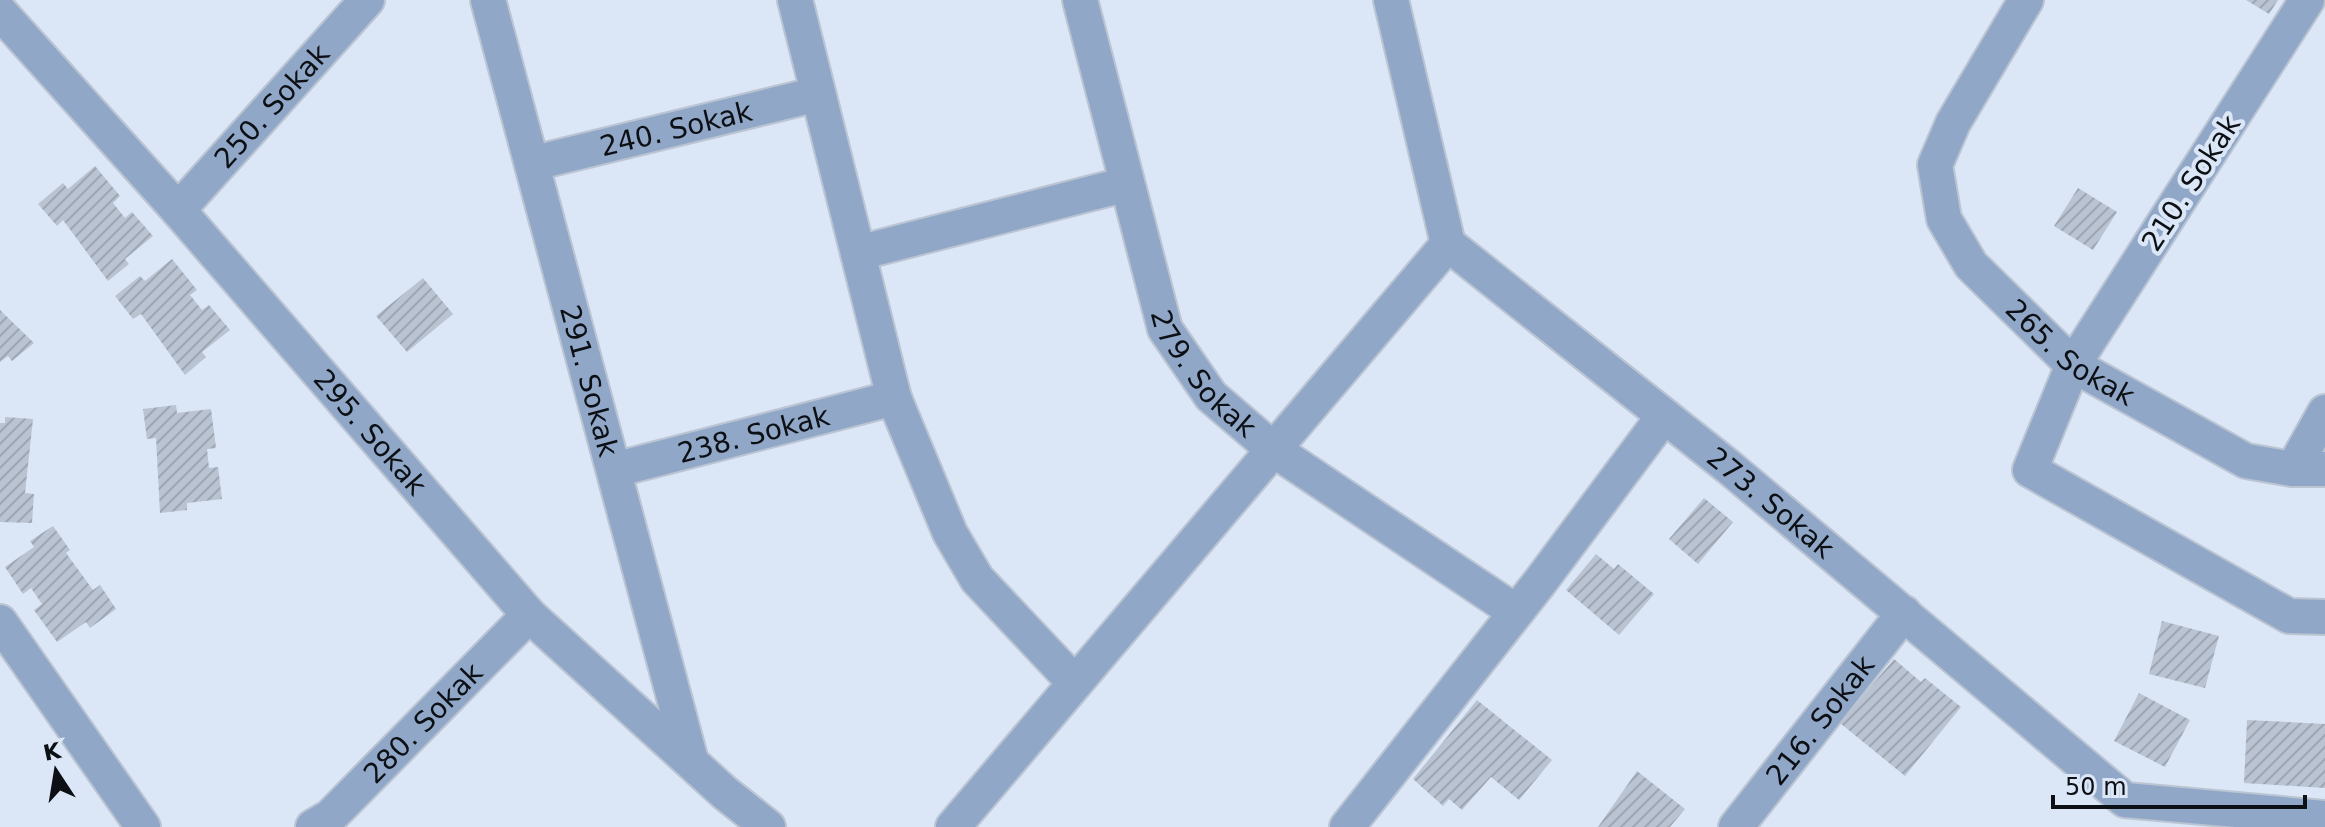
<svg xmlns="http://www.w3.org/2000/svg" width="2325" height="827" font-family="'DejaVu Sans',sans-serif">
  <defs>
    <pattern id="building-hatch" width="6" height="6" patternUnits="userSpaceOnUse" patternTransform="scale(2)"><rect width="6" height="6" fill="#b9c3d2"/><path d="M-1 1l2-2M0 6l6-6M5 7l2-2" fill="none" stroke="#9ea6b3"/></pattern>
  </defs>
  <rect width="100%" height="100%" fill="#dbe6f6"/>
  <path fill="url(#building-hatch)" d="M 2246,0 L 2278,0 L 2269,14 Z
    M 95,166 L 120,196 L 113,203 L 125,218 L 132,212 L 153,236 L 125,259 L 129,264 L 108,281 L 63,220 L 57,226 L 38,204 L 63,183 L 68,189 Z
    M 2078,188 L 2117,212 L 2093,250 L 2054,226 Z
    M 172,259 L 197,290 L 190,295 L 202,310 L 209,305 L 230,330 L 202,352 L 206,357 L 185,375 L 141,314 L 133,319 L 115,296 L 140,276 L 145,281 Z
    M 423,278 L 453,314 L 407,352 L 376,316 Z
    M 0,310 L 34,343 L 12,361 L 8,356 L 0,362 Z
    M 176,405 L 177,413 L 211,409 L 216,448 L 207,449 L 209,468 L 218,467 L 222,499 L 187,503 L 187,510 L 160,513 L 156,438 L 147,439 L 143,409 Z
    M 5,417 L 33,419 L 25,493 L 34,494 L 32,523 L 0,522 L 0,423 L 5,423 Z
    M 1704,498 L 1733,522 L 1698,564 L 1669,539 Z
    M 53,526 L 70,550 L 66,553 L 93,590 L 100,585 L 116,609 L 90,628 L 86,622 L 57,642 L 34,610 L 42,604 L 31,588 L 23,594 L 5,567 L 34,547 L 30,541 Z
    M 1596,554 L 1614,569 L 1618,564 L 1654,594 L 1619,635 L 1566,590 Z
    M 2162,621 L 2219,636 L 2205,688 L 2149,674 Z
    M 1894,659 L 1921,682 L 1925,678 L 1961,707 L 1905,776 L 1840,723 Z
    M 2139,693 L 2190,720 L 2165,767 L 2114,741 Z
    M 1477,700 L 1552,760 L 1519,800 L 1491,777 L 1462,810 L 1449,799 L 1443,806 L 1413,779 Z
    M 2247,720 L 2325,724 L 2325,788 L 2244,783 Z
    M 1637,771 L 1685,809 L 1670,827 L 1598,827 Z"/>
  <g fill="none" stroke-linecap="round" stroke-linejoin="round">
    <defs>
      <g id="street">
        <path id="s1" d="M 488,0 L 691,761"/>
        <path d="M 795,0 L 894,398 L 950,533 L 977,579 L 1075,683"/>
        <path id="s2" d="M 1080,0 L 1165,329 L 1211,396 L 1274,450 L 1516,612"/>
        <path id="s3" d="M 1391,0 L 1448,244 L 1730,468 L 2125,800 L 2325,818"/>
        <path id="s4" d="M 2026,0 L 1953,123 L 1935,165 L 1944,219 L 1971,265 L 2073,365 L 2246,461 L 2293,469 L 2325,469"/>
        <path d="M 2307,0 L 2073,365 L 2030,470 L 2289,616 L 2325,617"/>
        <path id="s5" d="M 0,12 L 178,210 L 529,615 L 725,793 L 768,827"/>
        <path id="s6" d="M 534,163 L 818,94"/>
        <path id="s7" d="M 178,210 L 367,0"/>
        <path d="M 858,253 L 1127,184"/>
        <path d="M 2293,469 L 2325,412"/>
        <path id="s8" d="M 614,470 L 894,398"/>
        <path d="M 0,622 L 143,827"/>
        <path id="s9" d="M 313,827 L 330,817 L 529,615"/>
        <path d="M 953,827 L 1448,244"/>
        <path d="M 1347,827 L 1540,582 L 1664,416"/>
        <path id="s10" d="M 1736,827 L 1904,613"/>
      </g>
    </defs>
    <use href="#street" stroke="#bac4d2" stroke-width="38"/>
    <use href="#street" stroke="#90a7c7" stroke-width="34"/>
  </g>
  <g text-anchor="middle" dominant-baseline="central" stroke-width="8" stroke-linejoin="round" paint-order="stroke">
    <g font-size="28" fill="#0c1015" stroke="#dbe6f6">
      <text stroke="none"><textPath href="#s7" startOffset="140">250. Sokak</textPath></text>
      <text stroke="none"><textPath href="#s6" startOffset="146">240. Sokak</textPath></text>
      <text transform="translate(2191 183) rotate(-57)">210. Sokak</text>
      <text stroke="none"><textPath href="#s4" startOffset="430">265. Sokak</textPath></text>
      <text stroke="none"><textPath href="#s2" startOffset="398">279. Sokak</textPath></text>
      <text stroke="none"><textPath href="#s1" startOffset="394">291. Sokak</textPath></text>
      <text stroke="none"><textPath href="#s5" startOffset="560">295. Sokak</textPath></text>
      <text stroke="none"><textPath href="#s8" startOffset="144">238. Sokak</textPath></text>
      <text stroke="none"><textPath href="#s3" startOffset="664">273. Sokak</textPath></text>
      <text stroke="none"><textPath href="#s10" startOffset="136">216. Sokak</textPath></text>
      <text stroke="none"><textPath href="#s9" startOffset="152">280. Sokak</textPath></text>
    </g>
  </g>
  <g transform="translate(56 771) rotate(348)" stroke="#dbe6f6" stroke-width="6" paint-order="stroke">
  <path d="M0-6L14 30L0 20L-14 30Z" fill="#0c1015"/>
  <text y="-12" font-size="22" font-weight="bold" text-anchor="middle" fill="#0c1015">K</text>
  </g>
  <path d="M2053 795v12h252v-12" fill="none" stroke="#0c1015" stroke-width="4"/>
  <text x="2065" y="795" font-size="24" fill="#0c1015" stroke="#dbe6f6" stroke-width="6" paint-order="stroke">50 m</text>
</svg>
